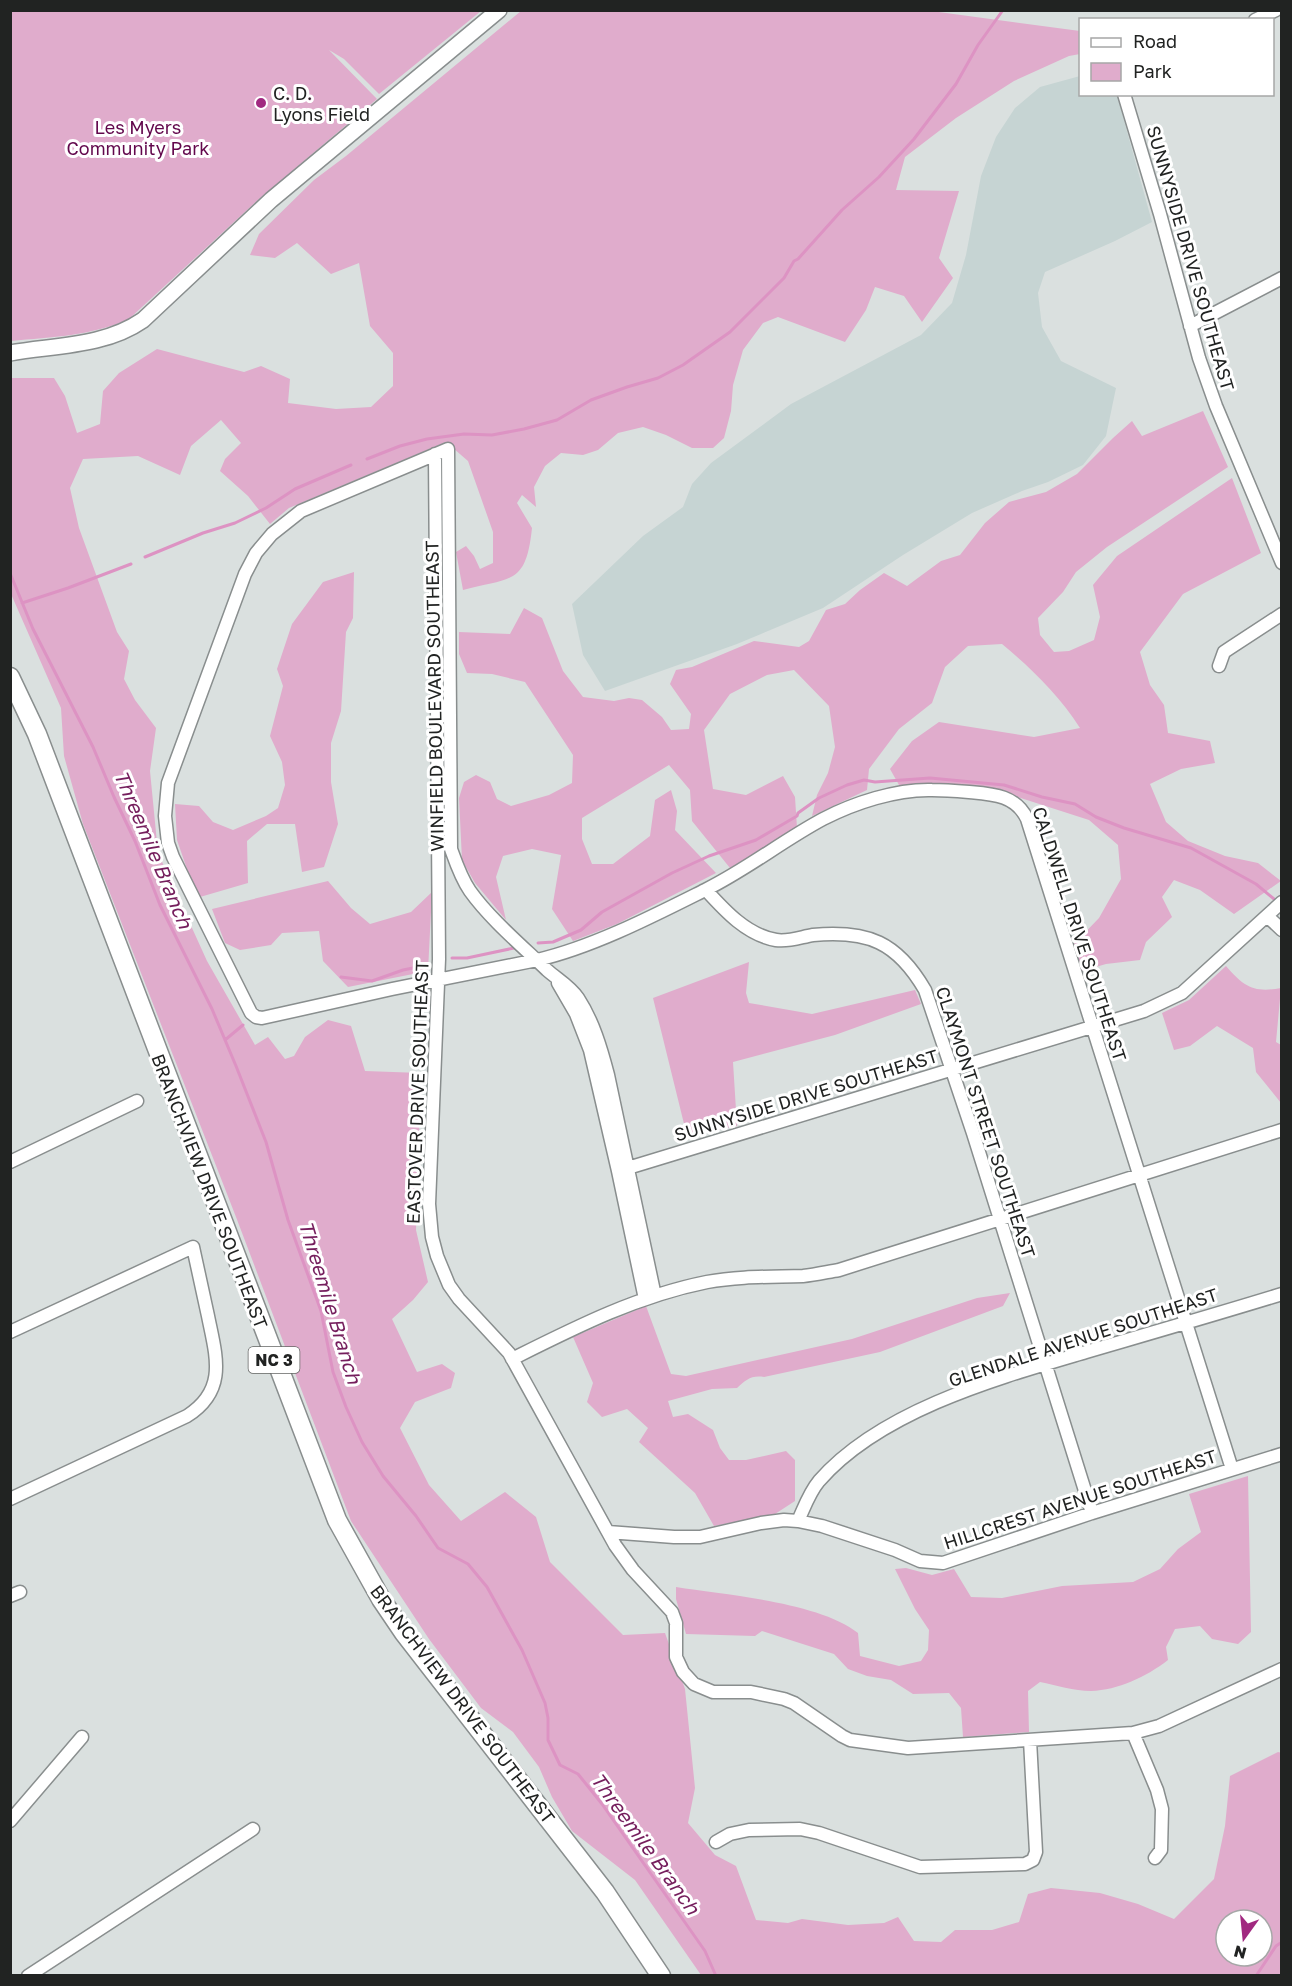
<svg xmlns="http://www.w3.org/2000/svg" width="1292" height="1986" font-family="'Golos Text',sans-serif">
  <rect width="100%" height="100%" fill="#dae0df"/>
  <path fill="#c6d4d3" d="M 1080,76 L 1080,94 L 1117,95 L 1152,222 L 1115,241 L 1045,272 L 1038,293 L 1042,327 L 1061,361 L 1116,388 L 1106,436 L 1083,465 L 1048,482 L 1022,491 L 972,513 L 903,555 L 823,608 L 737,644 L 605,691 L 583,655 L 572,604 L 643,536 L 683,507 L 692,484 L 711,463 L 791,404 L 921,335 L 952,303 L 966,255 L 981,176 L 996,137 L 1015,108 L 1040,87 Z"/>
  <path fill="#e0accc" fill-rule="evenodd" d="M 11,10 L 481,10 L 481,11 L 379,94 L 344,59 L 329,50 L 377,99 L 259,199 L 129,319 C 91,336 52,337 11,341 Z
    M 924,10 L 1080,31 L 1080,54 L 1069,56 L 1014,81 L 956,118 L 905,157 L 896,190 L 959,191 L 939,258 L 953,278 L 922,322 L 904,296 L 875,287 L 866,310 L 845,342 L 778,317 L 763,323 L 743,350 L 733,385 L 731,411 L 724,438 L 713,448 L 692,448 L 666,435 L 643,427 L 618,433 L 598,450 L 583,455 L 561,453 L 545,466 L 534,487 L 536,507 L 522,495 L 517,503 L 532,528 C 526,585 512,577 463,590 L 456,552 L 466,546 L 474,556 L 480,569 L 493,563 L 493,532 L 468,461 L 446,442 L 289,508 L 270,524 L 248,496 L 220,471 L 225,459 L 241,443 L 221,420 L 191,446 L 180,475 L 138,456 L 83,459 L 70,488 L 79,528 L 117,632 L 129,651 L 124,679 L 135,700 L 156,728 L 150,771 L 158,853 L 207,961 L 255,1045 L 268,1037 L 285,1059 L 294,1056 L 305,1037 L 328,1020 L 351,1026 L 365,1071 L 421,1073 L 416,1230 L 428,1282 L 413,1300 L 392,1319 L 417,1372 L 442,1364 L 455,1373 L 451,1388 L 415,1402 L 400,1428 L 429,1485 L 461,1521 L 505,1492 L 536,1517 L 550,1562 L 623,1635 L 665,1633 L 685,1689 L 695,1788 L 688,1823 L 715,1855 L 736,1866 L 756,1920 L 788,1923 L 802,1919 L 848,1925 L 884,1923 L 898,1917 L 914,1941 L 941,1942 L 955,1930 L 992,1930 L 1019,1922 L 1028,1894 L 1051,1888 L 1100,1893 L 1138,1904 L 1174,1919 L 1214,1879 L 1225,1826 L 1230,1776 L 1278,1752 L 1282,1753 L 1281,1975 L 701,1975 L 635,1880 L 572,1831 L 552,1797 L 539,1767 L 513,1732 L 481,1708 L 429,1639 L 351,1521 L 236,1217 L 83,824 L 64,756 L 61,708 L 11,594 L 10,378 L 54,378 L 65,396 L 77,433 L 100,424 L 103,391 L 119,373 L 157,349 L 244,372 L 261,366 L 290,379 L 288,403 L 336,409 L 371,407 L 393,386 L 393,353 L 370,326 L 359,263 L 331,274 L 297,243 L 275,258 L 250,255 L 259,234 L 314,180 L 346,156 L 521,11 ZM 1226,1920 L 1262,1920 L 1262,1956 L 1226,1956 Z
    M 1203,411 L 1228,467 L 1107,547 L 1076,572 L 1063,592 L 1038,618 L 1040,635 L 1054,652 L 1069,651 L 1094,640 L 1100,617 L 1093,585 L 1117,556 L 1232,478 L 1261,553 L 1183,594 L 1140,652 L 1150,685 L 1164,705 L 1168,733 L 1210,741 L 1215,763 L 1181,769 L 1150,784 L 1166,822 L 1188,841 L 1225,856 L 1258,863 L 1281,881 L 1234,914 L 1200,890 L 1174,880 L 1162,897 L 1172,917 L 1146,942 L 1140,960 L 1106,964 L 1082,971 L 1074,944 L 1099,918 L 1121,879 L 1118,845 L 1089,820 L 996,790 L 935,784 L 899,785 L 890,769 L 912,741 L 939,722 L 1034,737 L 1080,728 C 1059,695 1032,669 1002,644 L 968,646 L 945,667 L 932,703 L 899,729 L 869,769 L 867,790 L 812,816 L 817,795 L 828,773 L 835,747 L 829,706 L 794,670 L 767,675 L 730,694 L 704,730 L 713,789 L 746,795 L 783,776 L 795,797 L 797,828 L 730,868 L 692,821 L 690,790 L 669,765 L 582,818 L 582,839 L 592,864 L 613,864 L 650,836 L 655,800 L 671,790 L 677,811 L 675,830 L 716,873 L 617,924 L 573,941 L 552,909 L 561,855 L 532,849 L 503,856 L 496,877 L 506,920 L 475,883 L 462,860 L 459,798 L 464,782 L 476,775 L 490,782 L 497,799 L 511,806 L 549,795 L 572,783 L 573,755 L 525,682 L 492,674 L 467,673 L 459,654 L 459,632 L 510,634 L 524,608 L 542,618 L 563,671 L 583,697 L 614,701 L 629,698 L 642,700 L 662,717 L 671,730 L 689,729 L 691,714 L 670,684 L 676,670 L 692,667 L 754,641 L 799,647 L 809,641 L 826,610 L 845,604 L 860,590 L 884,573 L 907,586 L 941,561 L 960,555 L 985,523 L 1009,502 L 1046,492 L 1077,474 L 1113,438 L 1132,421 L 1142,436 Z
    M 354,572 L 353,618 L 346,632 L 341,711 L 331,743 L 331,782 L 338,824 L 324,867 L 302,872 L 295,824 L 267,824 L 247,841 L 248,883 L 200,897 L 188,872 L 177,840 L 175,804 L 199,806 L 213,822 L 233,830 L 266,816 L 278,808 L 285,785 L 282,762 L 270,736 L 283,686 L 277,669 L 292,624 L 323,582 Z
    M 328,881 L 351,908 L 370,924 L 411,912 L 432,892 L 428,971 L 348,987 L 323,961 L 319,931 L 282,933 L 271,945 L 240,950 L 225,943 L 212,909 Z
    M 749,962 L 746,993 L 749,1003 L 812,1014 L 915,990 L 921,1004 L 835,1035 L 733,1062 L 737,1126 L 687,1136 L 653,998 Z
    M 1226,966 C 1244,987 1254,993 1281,988 L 1276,1042 L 1281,1045 L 1281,1103 L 1256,1072 L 1253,1048 L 1217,1026 L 1190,1046 L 1174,1050 L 1162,1013 L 1189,1000 Z
    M 1010,1293 L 1003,1306 L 880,1352 L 764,1377 C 751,1375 746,1380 737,1388 L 712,1389 L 668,1401 L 673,1417 L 688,1414 L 713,1430 L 720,1448 L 729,1460 L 746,1460 L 786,1451 L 795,1460 L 795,1501 L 775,1514 L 714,1526 L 695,1493 L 639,1442 L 648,1428 L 627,1409 L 602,1417 L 587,1402 L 593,1383 L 573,1337 L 646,1306 L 671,1374 L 686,1376 L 852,1339 L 977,1298 Z
    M 1248,1476 L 1251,1632 L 1238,1644 L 1212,1639 L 1200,1626 L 1175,1629 L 1166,1647 L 1168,1660 C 1146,1677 1118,1690 1091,1691 C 1074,1691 1056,1685 1040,1682 L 1028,1691 L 1029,1732 L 963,1737 L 961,1708 L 949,1693 L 913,1694 L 891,1680 L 867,1676 L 848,1669 L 834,1654 L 762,1631 L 755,1636 L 686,1634 L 676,1599 L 676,1587 C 726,1595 819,1602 858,1633 L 860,1656 L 899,1666 L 921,1661 L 928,1650 L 929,1630 L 915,1609 L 895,1569 L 906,1568 L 932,1575 L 954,1569 L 971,1597 L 1002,1598 L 1062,1586 L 1133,1582 L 1160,1569 L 1178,1549 L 1201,1532 L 1189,1494 Z"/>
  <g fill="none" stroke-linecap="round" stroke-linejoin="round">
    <path stroke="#dd93c3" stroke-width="3" d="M 367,459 L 400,446 L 427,439 L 464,434 L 492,435 L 524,429 L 557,420 L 591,400 L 627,387 L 658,378 L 683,365 L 730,332 L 784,278 L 794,261 L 798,259 L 842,210 L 879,177 L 914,139 L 956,84 L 978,45 L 1003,10
      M 145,557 L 203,533 L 235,523 L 266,508 L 295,489 L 351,465
      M 10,573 L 33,629 L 93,747 L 114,797 L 135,841 L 160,905 L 212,1009 L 236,1066 L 266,1142 L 288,1220 L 321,1311 L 333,1372 L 346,1407 L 362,1442 L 383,1476 L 416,1516 L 438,1548 L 468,1564 L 487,1587 L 522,1650 L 545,1703 L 548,1718 L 548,1740 L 560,1765 L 578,1774 L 602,1804 L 705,1951 L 716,1976
      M 22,603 L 68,588 L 131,564
      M 538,943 L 553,942 L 581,930 L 602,912 L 672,873 L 709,856 L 756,840 L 797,816 L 798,813 L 819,798 L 847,785 L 864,780 L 875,782 L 930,778 L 1004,785 L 1042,797 L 1075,804 L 1096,817 L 1124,828 L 1191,848 L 1256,884 L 1274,899
      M 452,958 L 467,958 L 514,948
      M 341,977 L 372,981 L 403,970 L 428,965
      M 225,1040 L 243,1025
      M 1256,1976 L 1276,1946 L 1282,1942"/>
    <defs>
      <path id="minor" d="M 1255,20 L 1276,10
        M 1124,94 L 1160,214 L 1199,358 L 1216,406 L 1282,563
        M 1190,326 L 1282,278
        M 435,454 L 439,959 L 429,1204 L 432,1237 L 437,1256 L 449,1285 L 459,1299 L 509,1353 L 615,1545 L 633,1570 L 672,1612 L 676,1623 L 676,1657 L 683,1672 L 694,1684 L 713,1692 L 751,1692 L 784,1699 L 794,1703 L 842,1736 L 850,1740 L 908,1748 L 1133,1733 L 1159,1726 L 1282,1669
        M 1219,666 L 1224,652 L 1230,648 L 1282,614
        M 706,890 C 725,911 747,935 776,940 C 789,942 801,937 813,935 C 868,930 897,942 925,990 L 973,1133 L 1092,1513
        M 1267,916 L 1282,930
        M 558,983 L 576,1014 L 590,1050 L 618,1171 L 645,1299
        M 10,1162 L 137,1101
        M 618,1171 L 1144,1011 L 1182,993 L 1282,902
        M 655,1296 L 608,1075 C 601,1048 593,1021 578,998 C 570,986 557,979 547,970 C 522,946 490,919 470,891 C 461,878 456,863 451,849 L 448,449 L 301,511 L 272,534 L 256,553 L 245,574 L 168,783 L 165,816 L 168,843 L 173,857 L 251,1013 L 256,1017 L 262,1018 L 392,989 L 537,960 C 593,947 653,916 705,890 C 746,870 782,841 823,819 C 854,803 896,789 932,790 C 944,790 957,791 969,792 C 992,794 1016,795 1027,819 L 1232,1469
        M 10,1332 L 193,1247 C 198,1270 203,1293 208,1316 C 216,1356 228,1390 187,1416 L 10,1499
        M 512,1359 C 576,1327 637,1296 707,1282 C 739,1276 771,1277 803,1276 C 815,1275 827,1272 839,1270 L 1282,1130
        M 798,1521 C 804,1508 809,1493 819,1481 C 881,1410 998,1378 1086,1352 C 1151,1333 1217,1314 1282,1294
        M 608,1532 L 674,1537 L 700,1537 L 761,1523 L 784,1520 L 798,1521 L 822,1526 L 895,1550 L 920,1561 L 943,1563 L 1092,1513 L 1282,1454
        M 10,1596 L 20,1592
        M 1133,1733 L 1157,1790 L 1162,1809 L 1161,1850 L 1155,1858
        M 10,1821 L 82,1737
        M 716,1842 L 730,1834 L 749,1830 L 800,1829 L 819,1833 L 920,1867 L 1025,1864 L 1033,1860 L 1036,1852 L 1030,1740
        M 28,1976 L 253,1829"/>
      <path id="tertiary" d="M 10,353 C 55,345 104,347 143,320 L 271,200 L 499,10"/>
      <path id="primary" d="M 10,677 L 37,734 L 337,1520 L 381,1599 L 404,1633 L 605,1892 L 661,1976"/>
    </defs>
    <use href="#minor" stroke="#898e8e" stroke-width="15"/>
    <use href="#tertiary" stroke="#898e8e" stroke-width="18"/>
    <use href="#primary" stroke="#898e8e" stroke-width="21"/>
    <use href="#minor" stroke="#fff" stroke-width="12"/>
    <use href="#tertiary" stroke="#fff" stroke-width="15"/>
    <use href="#primary" stroke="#fff" stroke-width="18"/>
  </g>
  <circle fill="#a12980" stroke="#fff" stroke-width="2" cx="261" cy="103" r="6"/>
  <g text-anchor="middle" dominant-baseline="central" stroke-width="6" stroke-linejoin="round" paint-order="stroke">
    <rect fill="#fff" stroke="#646564" stroke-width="1.5" x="248.5" y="1347" width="51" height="26" rx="4.5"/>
    <g font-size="16" font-weight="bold" fill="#212322">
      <text x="274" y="1360">NC 3</text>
    </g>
    <g font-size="18" fill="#212322" stroke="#fff" text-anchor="start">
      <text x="273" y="93">C. D.<tspan x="273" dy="21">Lyons Field</tspan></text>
    </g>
    <g font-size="18" fill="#62074c" stroke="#fff">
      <text x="138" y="127">Les Myers<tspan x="138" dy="21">Community Park</tspan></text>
    </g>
    <g font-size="18" fill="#212322" stroke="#fff">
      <text transform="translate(1191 258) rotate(74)">SUNNYSIDE DRIVE SOUTHEAST</text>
      <text transform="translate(434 696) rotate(-91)">WINFIELD BOULEVARD SOUTHEAST</text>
      <text transform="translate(1080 934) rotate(72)">CALDWELL DRIVE SOUTHEAST</text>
      <text transform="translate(417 1092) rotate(-88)">EASTOVER DRIVE SOUTHEAST</text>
      <text transform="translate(806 1095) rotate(-17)">SUNNYSIDE DRIVE SOUTHEAST</text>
      <text transform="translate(986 1122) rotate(72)">CLAYMONT STREET SOUTHEAST</text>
      <text transform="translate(210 1191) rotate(69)">BRANCHVIEW DRIVE SOUTHEAST</text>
      <text transform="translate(1083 1337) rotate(-18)">GLENDALE AVENUE SOUTHEAST</text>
      <text transform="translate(1080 1499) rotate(-18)">HILLCREST AVENUE SOUTHEAST</text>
      <text transform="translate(463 1704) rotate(53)">BRANCHVIEW DRIVE SOUTHEAST</text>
    </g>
    <g font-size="20" font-style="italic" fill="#751e5d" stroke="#fff">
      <text transform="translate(154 849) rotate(67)">Threemile Branch</text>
      <text transform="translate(331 1302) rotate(73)">Threemile Branch</text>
      <text transform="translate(646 1843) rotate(54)">Threemile Branch</text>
    </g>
  </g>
  <rect width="1292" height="1986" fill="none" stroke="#212322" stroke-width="24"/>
  <rect x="1079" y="18" width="195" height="78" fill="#ffffff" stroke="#a6a7a7" stroke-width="1.5"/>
  <rect x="1091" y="38" width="30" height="9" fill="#ffffff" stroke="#a6a7a7" stroke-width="1.5"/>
  <text x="1133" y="48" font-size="18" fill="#212322">Road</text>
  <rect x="1091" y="63" width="30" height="18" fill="#e0accc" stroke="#a6a7a7" stroke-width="1.5"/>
  <text x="1133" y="78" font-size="18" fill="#212322">Park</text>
  <g transform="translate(1244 1938) rotate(195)"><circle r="28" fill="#ffffff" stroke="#a6a7a7" stroke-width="1.5"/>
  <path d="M0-4.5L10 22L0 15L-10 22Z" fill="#a12980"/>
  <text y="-9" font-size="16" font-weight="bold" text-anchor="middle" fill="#212322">N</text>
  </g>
</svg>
